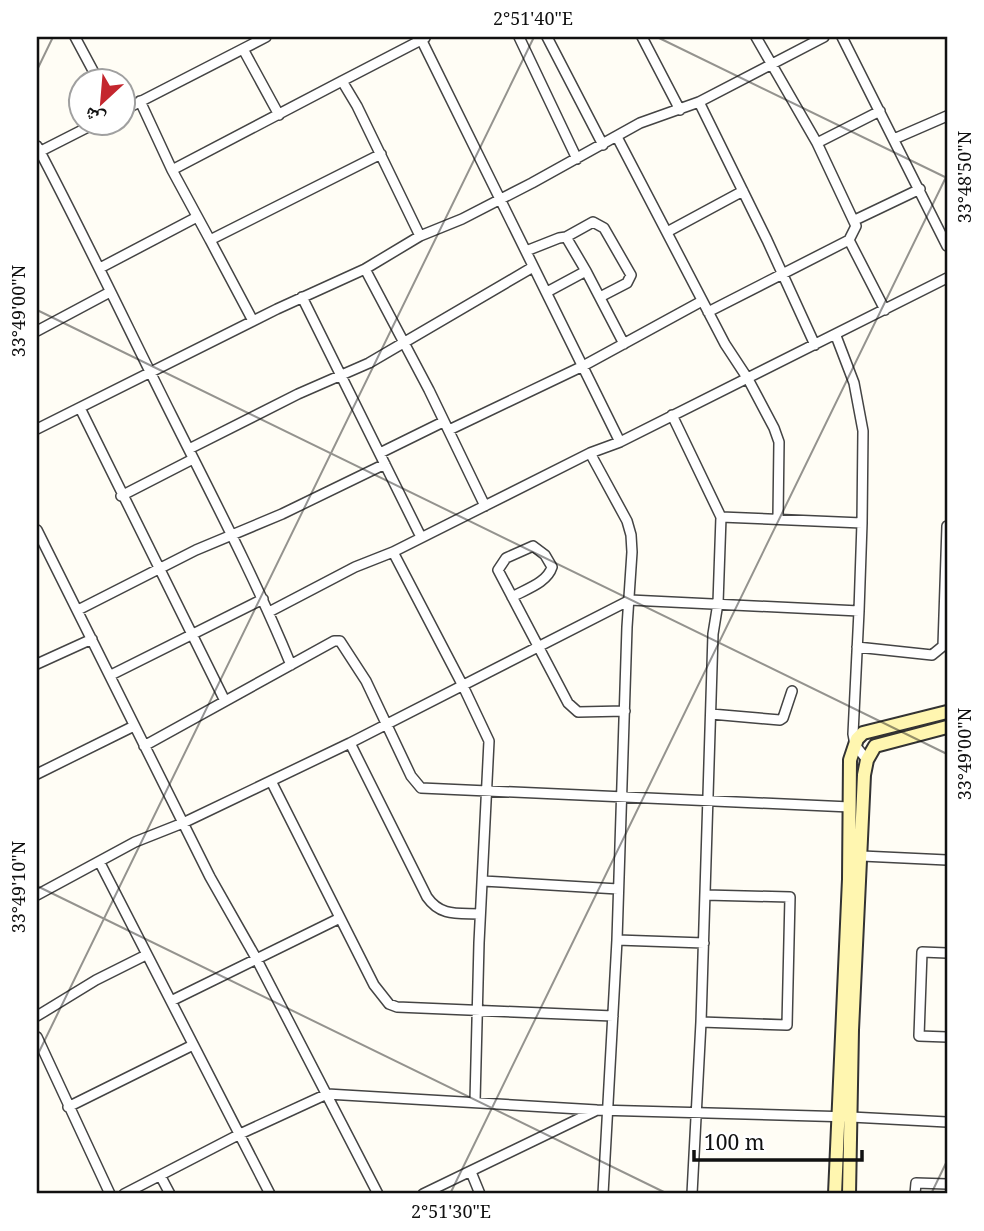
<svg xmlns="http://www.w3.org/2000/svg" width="984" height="1231" font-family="'Noto Serif','Noto Naskh Arabic',serif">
  <rect width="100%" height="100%" fill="#fffdf5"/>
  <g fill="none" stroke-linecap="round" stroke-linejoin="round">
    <defs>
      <path id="minor" d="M 75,37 L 98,80
        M 519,37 L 577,159
        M 547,37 L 603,145
        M 642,37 L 680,110
        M 842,37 L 947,246
        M 421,39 L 620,442
        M 243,49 L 279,115
        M 342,81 L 172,170 L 210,240 L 381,154
        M 140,101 L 172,170
        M 699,102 L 767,240 L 815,345
        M 122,111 L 266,37
        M 617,137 L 725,344 L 748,379 L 774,428 L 779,442 L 778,518
        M 894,139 L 947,116
        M 817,143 L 880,111
        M 37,146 C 84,235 127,326 172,416 C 213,498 256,580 291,665
        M 37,153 L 98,122
        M 855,220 L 920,189
        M 667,232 L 743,191
        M 420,236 L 357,106 L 342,81 L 425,38
        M 566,237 L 593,222 L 604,228 L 631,275 L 627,283 L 600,297
        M 210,240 L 253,321
        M 849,240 L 885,310
        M 526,251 L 559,238 L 566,237 L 586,271 L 624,344
        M 100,268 L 197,217
        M 365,269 L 429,390 L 485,506
        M 547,292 L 586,271
        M 302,297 L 421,537
        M 708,312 L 849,240 L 856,226 L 817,143 L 756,37
        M 37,331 L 110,292
        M 80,408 L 225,701
        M 672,415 L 721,517 L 718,603 L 713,634 L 701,1022 L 692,1194
        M 37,429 L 277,309 L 365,269 L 420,236 L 462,219 L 532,183 L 640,123 L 699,102 L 824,37
        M 449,430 L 583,366 L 702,301
        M 189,449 L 298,394 L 369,363 L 533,267
        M 380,453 L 443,422
        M 590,453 L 627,521 L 631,535 L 632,552 L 627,627 L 617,940 L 603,1194
        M 121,496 L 193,459
        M 721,517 L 862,523 L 863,431 L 854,383 L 836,336
        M 37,530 L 210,877 L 256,958 L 378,1194
        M 393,552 L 463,686 L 489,741 L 479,943 L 475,1101
        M 512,597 C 526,589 547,583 552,567 L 545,555 L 533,546 L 506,558 L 498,570 L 568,703 L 578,712 L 625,711
        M 78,610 L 196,550 L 282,514 L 385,464
        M 859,611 L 862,523
        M 269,612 L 355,567 L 393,552 L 590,453 L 620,442 L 947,278
        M 857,647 L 932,655 L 943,646 L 947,526
        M 37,664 L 92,639
        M 111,675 L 263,599
        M 711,714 L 780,720 L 783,718 L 792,691
        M 350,743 L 427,897 C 441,917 458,913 480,914
        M 144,746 L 334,641 L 340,641 L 366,681 L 411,776 L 421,788 L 850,807
        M 37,774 L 134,726
        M 271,781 L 374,985 L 389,1004 L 397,1007 L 613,1016
        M 862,856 L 947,860
        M 100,863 L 270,1194
        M 483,881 L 618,889
        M 37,895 L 135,842 L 183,823 L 350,743 L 630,600 L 859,611 L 853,734 L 855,745 L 867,760
        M 617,940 L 704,943
        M 947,953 L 922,952 L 919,1036 L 947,1037
        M 171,1001 L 340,918
        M 37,1016 L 96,980 L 146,955
        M 701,1022 L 787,1025 L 790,897 L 705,895
        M 37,1037 L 110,1194
        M 68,1107 L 193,1045
        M 471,1172 L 480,1194
        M 161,1177 L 170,1194
        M 124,1194 L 240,1134 L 327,1094 L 597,1110 L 851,1117 L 947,1122
        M 423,1194 L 595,1111
        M 915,1194 L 916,1183 L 947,1184"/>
      <path id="secondary" d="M 835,1194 L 849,879 L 850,760 L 857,739 L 863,733 L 947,712
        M 849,1194 L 852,1030 L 864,775 L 867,760 L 875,746 L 947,727"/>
    </defs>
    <use href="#minor" stroke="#444" stroke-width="12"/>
    <use href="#secondary" stroke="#333" stroke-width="16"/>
    <use href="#minor" stroke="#fff" stroke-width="9"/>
    <use href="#secondary" stroke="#fff6b0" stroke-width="12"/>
  </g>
  <path fill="none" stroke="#111" stroke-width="2" stroke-opacity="0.45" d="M 657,37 L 947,178M 37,70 L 53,37M 37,310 L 947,754M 37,886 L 668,1194M 37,1056 L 534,37M 450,1194 L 947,175M 931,1194 L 947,1161"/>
  <rect width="984" height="1231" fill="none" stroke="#ffffff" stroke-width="77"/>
  <g transform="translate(102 102) rotate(206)"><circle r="33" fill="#ffffff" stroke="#a0a0a0" stroke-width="2"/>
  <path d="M0-5L12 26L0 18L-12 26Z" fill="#c4262e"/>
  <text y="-10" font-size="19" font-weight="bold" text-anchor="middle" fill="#111111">ش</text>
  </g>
  <path d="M694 1150v10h168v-10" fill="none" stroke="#111111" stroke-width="3.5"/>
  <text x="704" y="1150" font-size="21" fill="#111111" stroke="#ffffff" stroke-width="5" paint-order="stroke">100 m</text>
  <rect x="38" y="38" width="908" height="1154" fill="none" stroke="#111" stroke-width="2.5"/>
  <g font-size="18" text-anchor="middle" fill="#111">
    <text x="533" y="25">2°51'40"E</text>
    <text transform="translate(965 177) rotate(-90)" y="6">33°48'50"N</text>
    <text transform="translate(19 311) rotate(-90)" y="6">33°49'00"N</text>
    <text transform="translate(965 754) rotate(-90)" y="6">33°49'00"N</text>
    <text transform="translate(19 887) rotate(-90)" y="6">33°49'10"N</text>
    <text x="451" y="1218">2°51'30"E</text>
  </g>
</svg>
